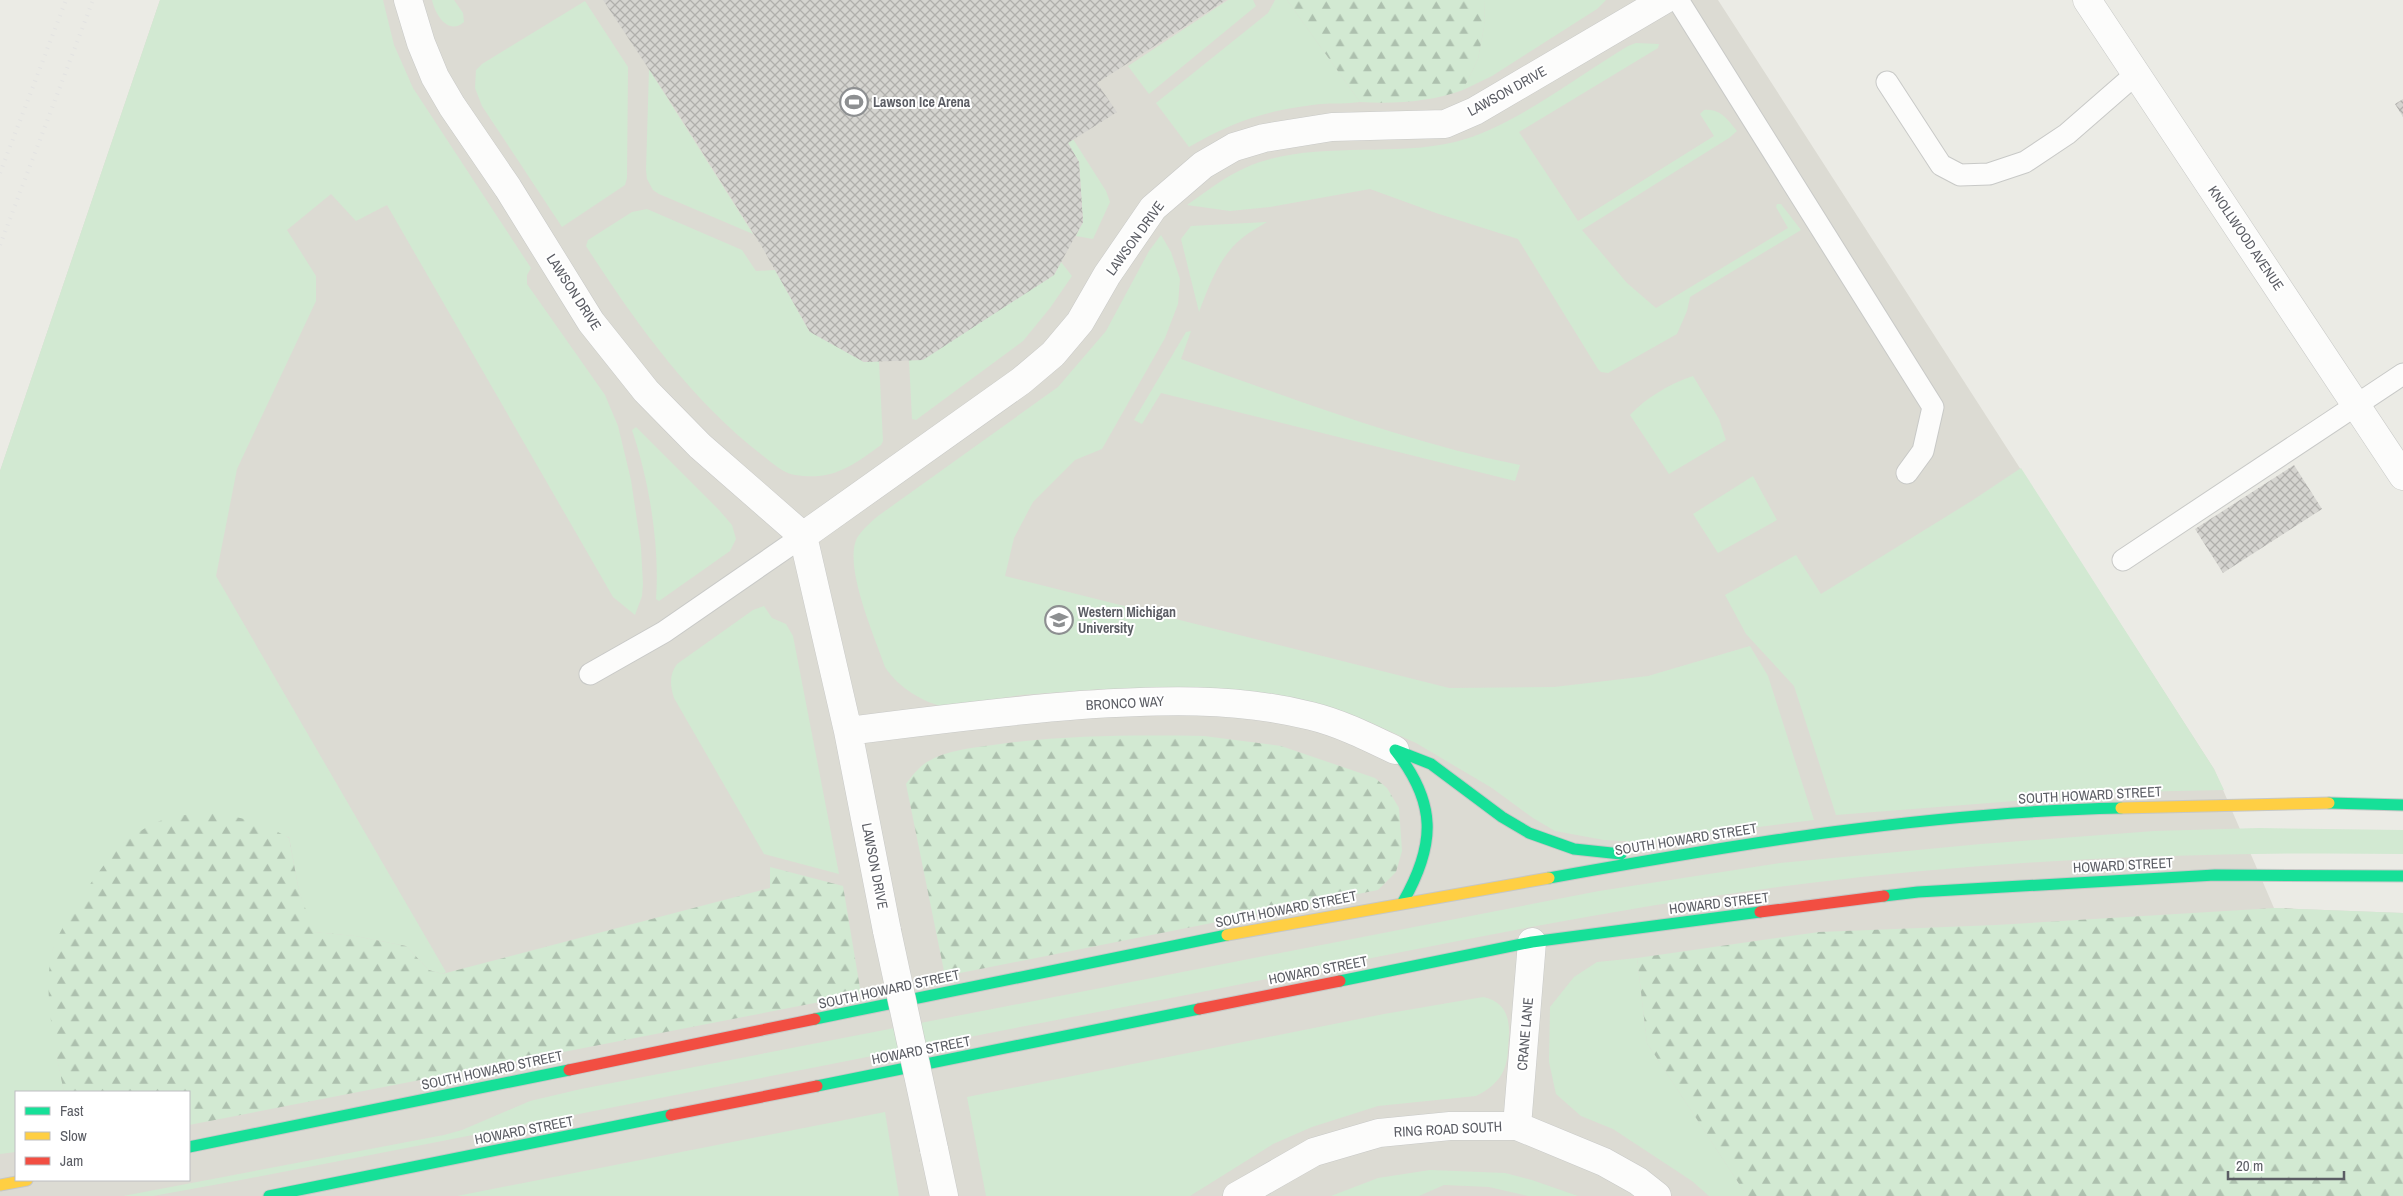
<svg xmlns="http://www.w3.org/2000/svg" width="2403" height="1196" font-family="'Archivo Narrow',sans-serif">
  <defs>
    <pattern id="forest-firs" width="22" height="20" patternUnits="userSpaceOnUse" patternTransform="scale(1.25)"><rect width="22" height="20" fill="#d2e9d2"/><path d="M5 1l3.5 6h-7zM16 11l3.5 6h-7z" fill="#adc0ae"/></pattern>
    <pattern id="building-cross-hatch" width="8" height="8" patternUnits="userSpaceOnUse" patternTransform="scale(1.25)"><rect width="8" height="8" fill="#d5d4d0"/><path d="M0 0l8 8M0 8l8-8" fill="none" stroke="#b0afac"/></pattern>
  </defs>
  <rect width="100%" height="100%" fill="#ebebe5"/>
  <path fill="#dcdbd3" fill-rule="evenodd" d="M 160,0 L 1718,0 L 2214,769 L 2274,908 L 2403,913 L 2403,1196 L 0,1196 L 0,471 ZM 16,1092 L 189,1092 L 189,1180 L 16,1180 Z"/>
  <path fill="#d2e9d2" d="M 160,0 L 383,0 L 394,45 L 413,88 L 531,268 L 527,275 L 527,284 L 605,395 L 618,426 L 631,480 L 641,547 L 643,584 L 642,596 L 635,615 L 613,597 L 387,205 L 356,221 L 331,194 L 287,230 L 316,276 L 316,301 L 237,469 L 216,576 L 446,972 L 442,974 L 429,970 L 406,946 L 355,936 L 313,932 L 299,891 L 289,837 L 160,821 L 124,842 L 91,884 L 66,923 L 53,949 L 49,985 L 57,1057 L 64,1092 L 16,1092 L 16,1152 L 0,1154 L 0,471 Z
    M 432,0 L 454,0 L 463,13 L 464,22 C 448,36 435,14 432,0 Z
    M 1228,0 L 1253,0 L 1256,6 L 1149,94 L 1128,66 Z
    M 1275,0 L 1287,0 L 1360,102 C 1347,104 1334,103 1321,104 C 1268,110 1236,120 1189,147 L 1156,103 L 1268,13 Z
    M 1485,0 L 1606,0 L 1597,9 L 1492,76 L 1463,90 L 1478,59 L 1484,27 Z
    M 585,1 L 628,67 L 627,178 L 625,185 L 562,227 L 482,106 L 475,88 L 476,70 L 482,64 Z
    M 1636,43 L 1659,44 L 1658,48 L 1519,132 L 1578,221 L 1714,136 L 1700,114 L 1704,110 C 1720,108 1728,120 1737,131 L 1729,138 L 1582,230 L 1627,283 L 1656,308 L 1788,228 L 1776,207 L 1777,204 L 1781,204 L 1801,230 L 1690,297 L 1687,311 L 1677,334 L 1608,373 L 1601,372 L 1598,369 L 1518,239 L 1436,213 L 1370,189 L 1270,207 L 1230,211 L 1187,205 C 1206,192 1224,177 1245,168 C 1309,139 1388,158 1455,142 C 1514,127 1576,77 1628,46 Z
    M 649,69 L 753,234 L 659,194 L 653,190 L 647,179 L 646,170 Z
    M 1073,139 L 1106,191 L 1110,202 L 1093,239 L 1076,236 L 1083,222 L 1079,162 L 1068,143 Z
    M 647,209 L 742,250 L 756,271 L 775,270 L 809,331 L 864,362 L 879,361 L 883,441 L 881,445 C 852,466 833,481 795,475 C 783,473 772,463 762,455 C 691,400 635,322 586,246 L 588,240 L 632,212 Z
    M 1267,222 C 1259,227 1249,232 1241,239 C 1219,257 1209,286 1199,312 L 1181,239 L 1191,226 Z
    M 1161,235 L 1171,252 L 1180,279 L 1178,304 L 1165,338 L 1102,449 L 1075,460 L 1033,502 L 1014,538 L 1005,576 L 1449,688 L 1554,687 L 1648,676 L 1750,646 L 1768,676 L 1814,820 L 1642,842 L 1604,840 L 1555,831 L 1533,818 L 1492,788 L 1416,743 L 1365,720 L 1277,698 L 1190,690 L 1102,689 L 1021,695 L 946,707 C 923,703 898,687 885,667 C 875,637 843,566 857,538 C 862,530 871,522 878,516 L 1058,387 L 1106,331 L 1149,251 Z
    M 1061,262 L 1072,276 L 1050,308 L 1023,341 L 916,420 L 912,419 L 909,360 L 994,313 L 1054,275 Z
    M 1191,331 L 1181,359 C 1292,398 1404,442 1520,465 L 1515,481 L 1161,393 L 1142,424 L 1134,420 L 1186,332 Z
    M 1693,376 L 1719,419 L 1726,440 L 1669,474 L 1630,415 C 1646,398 1669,384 1693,376 Z
    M 636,427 L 719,510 L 732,525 L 736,539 L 730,551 L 659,601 L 656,599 C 660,546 649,480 632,430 Z
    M 2021,468 L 2214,769 L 2224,790 L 2131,792 L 1836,815 L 1794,686 L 1746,634 L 1725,595 L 1796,555 L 1821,594 L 1973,500 Z
    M 1753,476 L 1777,520 L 1718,553 L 1693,514 Z
    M 764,606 L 772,618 L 786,624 L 793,636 L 839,874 L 764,854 L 674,698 C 670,685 669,675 677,664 L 753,610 Z
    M 2259,828 L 2403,830 L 2403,854 C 2205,851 2007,859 1810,883 C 1598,909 1390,955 1181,996 C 867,1056 554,1120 241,1180 L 153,1196 L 123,1196 L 444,1135 L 462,1130 L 530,1101 L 581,1089 L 1599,891 L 1780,863 L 1981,844 L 2154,831 Z
    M 1637,958 L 1647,1043 L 1747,1196 L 1709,1196 L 1692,1181 L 1613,1129 L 1581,1116 L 1556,1094 L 1549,1062 L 1550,1007 L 1574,977 L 1597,962 Z
    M 1483,997 C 1509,1002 1511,1024 1508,1046 C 1508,1057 1506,1068 1500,1077 C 1493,1086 1486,1091 1476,1096 L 1378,1106 L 1312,1127 L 1273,1144 L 1190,1196 L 986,1196 L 967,1097 L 1384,1014 Z
    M 885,1112 L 899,1196 L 457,1196 Z
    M 1430,1170 L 1505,1173 L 1532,1180 L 1578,1196 L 1528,1196 L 1489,1187 L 1444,1185 L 1419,1196 L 1331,1196 L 1378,1178 Z"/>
  <path fill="url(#forest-firs)" d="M 1287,0 L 1485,0 L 1484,27 L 1478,59 L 1463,90 C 1430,102 1395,104 1360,102 Z
    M 1204,736 L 1281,746 L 1375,778 L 1387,788 L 1399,808 L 1402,851 L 1396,872 L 1378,890 L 945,976 L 906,784 C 912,776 918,768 927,762 C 946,750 972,748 993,745 C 1063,735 1133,735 1204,736 Z
    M 201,812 C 236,815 258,821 289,838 L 299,891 L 314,932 L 355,936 L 406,946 L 429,970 L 442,974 L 770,888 L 770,867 L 843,886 L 861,994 L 189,1125 L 189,1092 L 64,1092 C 56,1053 41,989 53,949 C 60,926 105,859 124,842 C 133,835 149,825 160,821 C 172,816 188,815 201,812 Z
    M 2275,908 L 2403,913 L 2403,1196 L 1747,1196 L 1647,1043 L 1637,958 L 1819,932 L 1996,925 Z"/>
  <path fill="url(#building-cross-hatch)" d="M 603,0 L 1226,0 L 1097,83 L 1117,112 L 1068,143 L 1079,162 L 1083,222 L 1054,275 L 923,360 L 864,362 L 810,332 L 762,247 L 674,107 Z
    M 2403,99 L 2403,117 L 2395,104 Z
    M 2294,465 L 2322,509 L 2223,573 L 2195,529 Z"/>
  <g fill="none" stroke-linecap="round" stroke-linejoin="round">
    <defs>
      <path id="lane" d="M 1678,0 L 1933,407 L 1923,451 L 1907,473
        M 1887,82 L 1941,165 L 1960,175 L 1989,174 L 2025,162 L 2067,134 L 2137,73
        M 2123,560 L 2403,374
        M 590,674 L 664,632 L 803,536"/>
      <path id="street" d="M 408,0 L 421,43 L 435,77 L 452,106 L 508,188 L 591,322 L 646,391 L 700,446 L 803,536 L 848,731 L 887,931
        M 2087,0 L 2403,476
        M 803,536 L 1021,381 L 1053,354 L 1080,322 L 1107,275 L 1153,208 L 1203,165 L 1234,147 L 1264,138 L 1332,127 L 1445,124 L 1475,111 L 1664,0
        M 848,731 C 926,721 1003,711 1081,705 C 1158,700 1236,697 1311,716 C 1340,723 1368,737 1395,750
        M 1517,1126 L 1532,942
        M 934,1149 L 944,1196
        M 1237,1196 L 1314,1152 L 1379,1133 L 1450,1126 L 1517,1126 L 1604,1162 L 1638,1181 L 1657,1196"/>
      <path id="fast" d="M 1395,750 L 1431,764 L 1502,817 L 1529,833 L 1574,849 L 1621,854
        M 1395,750 C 1437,803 1436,844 1403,902
        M 2329,803 L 2403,805
        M 1549,878 C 1738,844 1929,812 2121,808
        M 1884,896 L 1918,892 L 2215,875 L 2403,876
        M 1340,981 L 1532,942 L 1760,912
        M 815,1019 L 1227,935
        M 817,1086 L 1199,1009
        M 189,1147 L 569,1070
        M 269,1196 L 671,1115"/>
      <path id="slow" d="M 2121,808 L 2329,803
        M 1227,935 L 1549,878
        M 0,1185 L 27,1180"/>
      <path id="jam" d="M 1760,912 L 1884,896
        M 1199,1009 L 1340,981
        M 569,1070 L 815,1019
        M 671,1115 L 817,1086"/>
    </defs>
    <use href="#lane" stroke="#c8c9c7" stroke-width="23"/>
    <use href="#street" stroke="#c8c9c7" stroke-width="29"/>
    <use href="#fast" stroke="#c6c7c6" stroke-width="13"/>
    <use href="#slow" stroke="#c6c7c6" stroke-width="13"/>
    <use href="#jam" stroke="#c6c7c6" stroke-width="13"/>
    <use href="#lane" stroke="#fcfcfb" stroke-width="21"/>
    <use href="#street" stroke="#fcfcfb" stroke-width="28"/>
    <use href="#fast" stroke="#16e098" stroke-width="11"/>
    <use href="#slow" stroke="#ffcf43" stroke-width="11"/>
    <use href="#jam" stroke="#f24e42" stroke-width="11"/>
    <path stroke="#e3e3e2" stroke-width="4" stroke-dasharray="1 6" stroke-linecap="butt" d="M 0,173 L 66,0
      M 0,245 L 93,0"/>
    <defs>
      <path id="street-bridge" d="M 887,931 L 934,1149"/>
    </defs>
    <use href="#street-bridge" stroke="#c8c9c7" stroke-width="29" stroke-linecap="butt"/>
    <use href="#street-bridge" stroke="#fcfcfb" stroke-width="28"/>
  </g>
  <defs>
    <symbol id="stadium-ring" viewBox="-11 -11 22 22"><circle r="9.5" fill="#fff" stroke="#8d8f91" stroke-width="1.5"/><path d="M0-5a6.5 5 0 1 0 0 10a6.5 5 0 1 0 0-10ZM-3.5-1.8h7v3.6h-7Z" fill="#8d8f91"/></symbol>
    <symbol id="university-ring" viewBox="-11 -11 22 22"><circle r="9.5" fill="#fff" stroke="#8d8f91" stroke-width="1.5"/><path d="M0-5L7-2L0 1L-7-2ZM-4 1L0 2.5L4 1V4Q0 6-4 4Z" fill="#8d8f91"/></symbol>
  </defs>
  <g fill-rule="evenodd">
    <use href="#stadium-ring" x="838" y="86" width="32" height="32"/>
    <use href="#university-ring" x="1043" y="604" width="32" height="32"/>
  </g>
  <g text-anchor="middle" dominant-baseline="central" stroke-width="4" stroke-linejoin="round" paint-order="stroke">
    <g font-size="14" fill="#5b5d64" stroke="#fff">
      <text transform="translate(1507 91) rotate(-29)">LAWSON DRIVE</text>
      <text transform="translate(1135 238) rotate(-54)">LAWSON DRIVE</text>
      <text transform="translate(2246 238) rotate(56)">KNOLLWOOD AVENUE</text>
      <text transform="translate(574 292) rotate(57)">LAWSON DRIVE</text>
      <text transform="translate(1125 703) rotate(-3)">BRONCO WAY</text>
      <text transform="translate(2090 795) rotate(-3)">SOUTH HOWARD STREET</text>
      <text transform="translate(1686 839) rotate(-9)">SOUTH HOWARD STREET</text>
      <text transform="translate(2123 865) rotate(-3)">HOWARD STREET</text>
      <text transform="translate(875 866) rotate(79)">LAWSON DRIVE</text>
      <text transform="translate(1719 903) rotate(-7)">HOWARD STREET</text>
      <text transform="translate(1286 909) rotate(-11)">SOUTH HOWARD STREET</text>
      <text transform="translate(1318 970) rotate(-11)">HOWARD STREET</text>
      <text transform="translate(889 989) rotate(-12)">SOUTH HOWARD STREET</text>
      <text transform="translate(1525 1034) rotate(-85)">CRANE LANE</text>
      <text transform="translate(921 1050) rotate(-11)">HOWARD STREET</text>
      <text transform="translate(492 1070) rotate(-12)">SOUTH HOWARD STREET</text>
      <text transform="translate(1448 1129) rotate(-3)">RING ROAD SOUTH</text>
      <text transform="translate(524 1130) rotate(-11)">HOWARD STREET</text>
    </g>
    <g font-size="14" font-weight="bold" fill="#5b5d64" stroke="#fff" text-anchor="start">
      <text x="873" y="102">Lawson Ice Arena</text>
      <text x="1078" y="612">Western Michigan<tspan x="1078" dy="16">University</tspan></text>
    </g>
  </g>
  <rect x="15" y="1091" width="175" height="90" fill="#ffffff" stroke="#bdbec1"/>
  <rect x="25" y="1107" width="25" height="8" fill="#16e098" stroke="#bdbec1"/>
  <text x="60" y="1116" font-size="15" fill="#5b5d64">Fast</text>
  <rect x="25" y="1132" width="25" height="8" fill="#ffcf43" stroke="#bdbec1"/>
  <text x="60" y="1141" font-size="15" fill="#5b5d64">Slow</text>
  <rect x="25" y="1157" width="25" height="8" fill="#f24e42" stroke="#bdbec1"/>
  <text x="60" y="1166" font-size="15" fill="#5b5d64">Jam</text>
  <path d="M2228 1171v8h116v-8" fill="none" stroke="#5b5d64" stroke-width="2.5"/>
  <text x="2236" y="1171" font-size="15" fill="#5b5d64" stroke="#ffffff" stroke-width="4" paint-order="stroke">20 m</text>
</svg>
